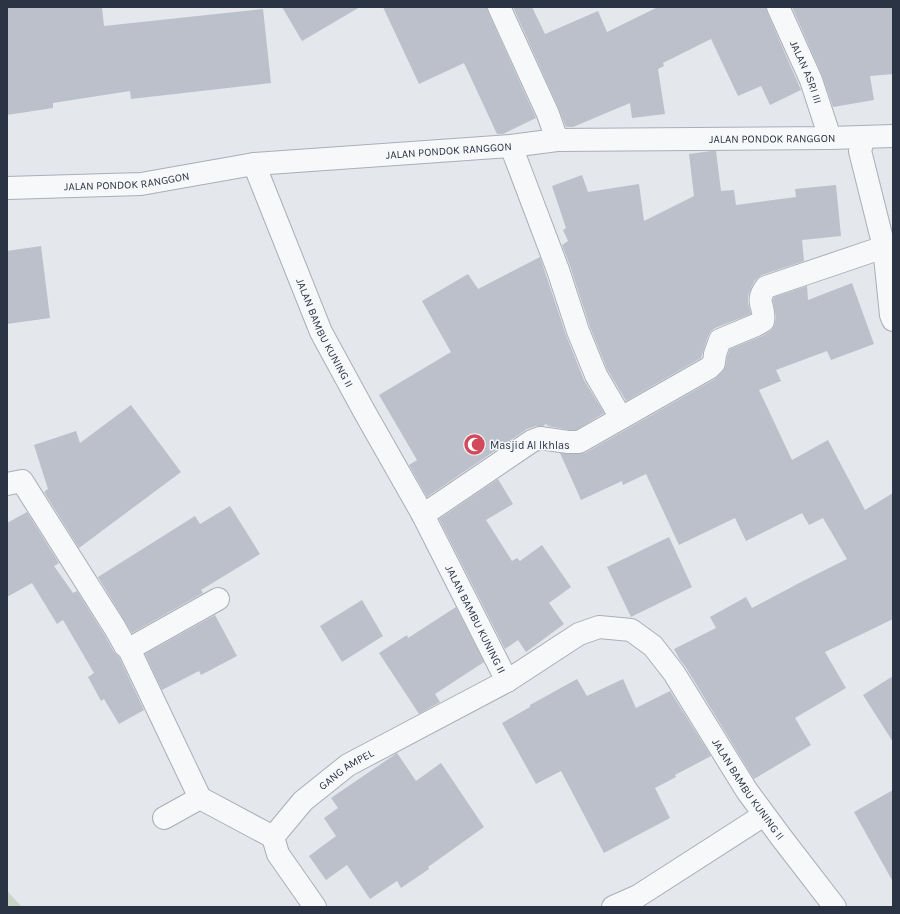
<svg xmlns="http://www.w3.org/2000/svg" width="900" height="914" font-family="Karla,sans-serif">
  <rect width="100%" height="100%" fill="#e4e7ec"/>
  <path fill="#c9d6c5" d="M 7,891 L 22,907 L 7,907 Z"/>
  <path fill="#bbc0ca" d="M 7,7 L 102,7 L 104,26 L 263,9 L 271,83 L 131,99 L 130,91 L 53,103 L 53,108 L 7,115 Z
    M 282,7 L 360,7 L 302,41 Z
    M 383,7 L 487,7 L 488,12 L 536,118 L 503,134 L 497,134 L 464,63 L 419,84 Z
    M 513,7 L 532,7 L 545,34 L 598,11 L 607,32 L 658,7 L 766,7 L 767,12 L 801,90 L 770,105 L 761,86 L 738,96 L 711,39 L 663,63 L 664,66 L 658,69 L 665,114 L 632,118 L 630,103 L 573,127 L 566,127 L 559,109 Z
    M 792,7 L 893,7 L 893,74 L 870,76 L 874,100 L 833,107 L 822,75 Z
    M 711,151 L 716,151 L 721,191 L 734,190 L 736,205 L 796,197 L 795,189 L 836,185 L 841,236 L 802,240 L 804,261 L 762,275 L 755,280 L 751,288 L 748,296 L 748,303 L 751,314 L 715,328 L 711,331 L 708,336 L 701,358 L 626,401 L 607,369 L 590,327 L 570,266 L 562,245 L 568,241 L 563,230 L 566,228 L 552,186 L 582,175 L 588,192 L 639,184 L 644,221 L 694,196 L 689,154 Z
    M 41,246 L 50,318 L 7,324 L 7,251 Z
    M 540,257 L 566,335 L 584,380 L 604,413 L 576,430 L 569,430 L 548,426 L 546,424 L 543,426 L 536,426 L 527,429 L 427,497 L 409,465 L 417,460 L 379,395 L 451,352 L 422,301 L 468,274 L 478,289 Z
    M 852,283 L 874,344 L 831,360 L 827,351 L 776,370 L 781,381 L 759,390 L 792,460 L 828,440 L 865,510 L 893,493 L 893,619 L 825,652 L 846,688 L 795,718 L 811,745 L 754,779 L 685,666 L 680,660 L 674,649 L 716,628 L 710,617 L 746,597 L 752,608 L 803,581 L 847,559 L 823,518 L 809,525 L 802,513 L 746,541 L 735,518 L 679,545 L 646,474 L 623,485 L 622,481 L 581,500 L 560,453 L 579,454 L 585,453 L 715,379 L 723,371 L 726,365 L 727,357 L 730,349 L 762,336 L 769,332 L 773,328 L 775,323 L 776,317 L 773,300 L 774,297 L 807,286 L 808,300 Z
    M 131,405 L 181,472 L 79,548 L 44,492 L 48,489 L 34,445 L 76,431 L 80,443 Z
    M 498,479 L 513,504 L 486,520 L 512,561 L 517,558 L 520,561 L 542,545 L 571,587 L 549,603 L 564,624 L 526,652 L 518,640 L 505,649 L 439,519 Z
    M 230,506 L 260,554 L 201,590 L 203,593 L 132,633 L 98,577 L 195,516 L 200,524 Z
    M 27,512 L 59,563 L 54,566 L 73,593 L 77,591 L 104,634 L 114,652 L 119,657 L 144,710 L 119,724 L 104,699 L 101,701 L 88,677 L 94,673 L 63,620 L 57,624 L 32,583 L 7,597 L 7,523 Z
    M 669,537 L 692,587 L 631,617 L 607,567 Z
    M 362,600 L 383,636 L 342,662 L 320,626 Z
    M 456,607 L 484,662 L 435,694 L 440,702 L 419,714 L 379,653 L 407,635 L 408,638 Z
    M 215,615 L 237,656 L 201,675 L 199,671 L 162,690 L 145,654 Z
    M 893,676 L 893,742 L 863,695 Z
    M 577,679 L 587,696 L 623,679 L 636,708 L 670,691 L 711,756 L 675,775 L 676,777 L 655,788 L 670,818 L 604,853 L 561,771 L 536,784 L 502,723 L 530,707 L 530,705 Z
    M 397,753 L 416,781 L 441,763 L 484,827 L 428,867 L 429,869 L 401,888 L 397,881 L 370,899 L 347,865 L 326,880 L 309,856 L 336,836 L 324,818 L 338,808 L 331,798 Z
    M 893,790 L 893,882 L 854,812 Z"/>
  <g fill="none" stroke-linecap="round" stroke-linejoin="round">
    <defs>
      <g id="minor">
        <path d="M 499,7 L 548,114 L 557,140"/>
        <path id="s1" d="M 778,7 L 811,80 L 830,138"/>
        <path d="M 864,137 L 860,151 L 884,247 L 891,315 L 893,320"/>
        <path d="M 511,146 L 558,270 L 578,331 L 596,375 L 621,418"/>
        <path id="s2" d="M 254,164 L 321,332 L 364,411 L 423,515 L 507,681 L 579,634 L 599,627 L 631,630 L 653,646 L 674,673 L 708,728 L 747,791 L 781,837 L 835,907"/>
        <path d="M 7,484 L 22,481 L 115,628 L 125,646 L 129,649 L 200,798 L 273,837"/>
        <path d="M 423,515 L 532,441 L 540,438 L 568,442 L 579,442 L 709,368 L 714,363 L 715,354 L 720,340 L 756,325 L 763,321 C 766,306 754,303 766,287 L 884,247"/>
        <path d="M 129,649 L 218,599"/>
        <path d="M 164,818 L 200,798"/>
        <path id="s3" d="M 315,907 L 278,854 L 273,837 L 303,801 L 348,765 L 507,681"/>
        <path d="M 613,907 L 638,896 L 764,815"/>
      </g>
      <g id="tertiary">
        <path id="s4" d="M 7,188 L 141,184 L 254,164 L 511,146 L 557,140 L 830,138 L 893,136"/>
      </g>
    </defs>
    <use href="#minor" stroke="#a9aeb7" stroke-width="24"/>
    <use href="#tertiary" stroke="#a9aeb7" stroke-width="24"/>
    <use href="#minor" stroke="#f7f8fa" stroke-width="22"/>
    <use href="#tertiary" stroke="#f7f8fa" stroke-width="22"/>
  </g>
  <defs>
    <symbol id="mosque-disc" viewBox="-11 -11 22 22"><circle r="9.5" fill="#d1495b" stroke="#f4f6f9"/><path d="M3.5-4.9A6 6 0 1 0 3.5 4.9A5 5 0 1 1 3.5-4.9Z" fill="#fff"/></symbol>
  </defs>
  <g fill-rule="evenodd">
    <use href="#mosque-disc" x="462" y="432" width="25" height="25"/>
  </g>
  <g text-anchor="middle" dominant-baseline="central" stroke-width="3" stroke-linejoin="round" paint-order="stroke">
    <g font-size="11" fill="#2b3445" stroke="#f4f6f9">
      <text stroke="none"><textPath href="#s1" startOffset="71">JALAN ASRI III</textPath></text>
      <text stroke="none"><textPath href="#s4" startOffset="768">JALAN PONDOK RANGGON</textPath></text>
      <text stroke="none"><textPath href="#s4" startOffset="444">JALAN PONDOK RANGGON</textPath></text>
      <text stroke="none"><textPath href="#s4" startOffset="120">JALAN PONDOK RANGGON</textPath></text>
      <text stroke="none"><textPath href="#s2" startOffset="183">JALAN BAMBU KUNING II</textPath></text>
      <text stroke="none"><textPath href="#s2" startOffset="507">JALAN BAMBU KUNING II</textPath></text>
      <text stroke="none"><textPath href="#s3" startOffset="183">GANG AMPEL</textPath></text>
      <text stroke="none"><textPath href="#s2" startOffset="915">JALAN BAMBU KUNING II</textPath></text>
    </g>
    <g font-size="11" fill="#2b3445" stroke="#f4f6f9" text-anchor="start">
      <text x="490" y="445">Masjid Al Ikhlas</text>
    </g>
  </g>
  <rect width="900" height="914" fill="none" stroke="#2b3445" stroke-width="16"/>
</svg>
